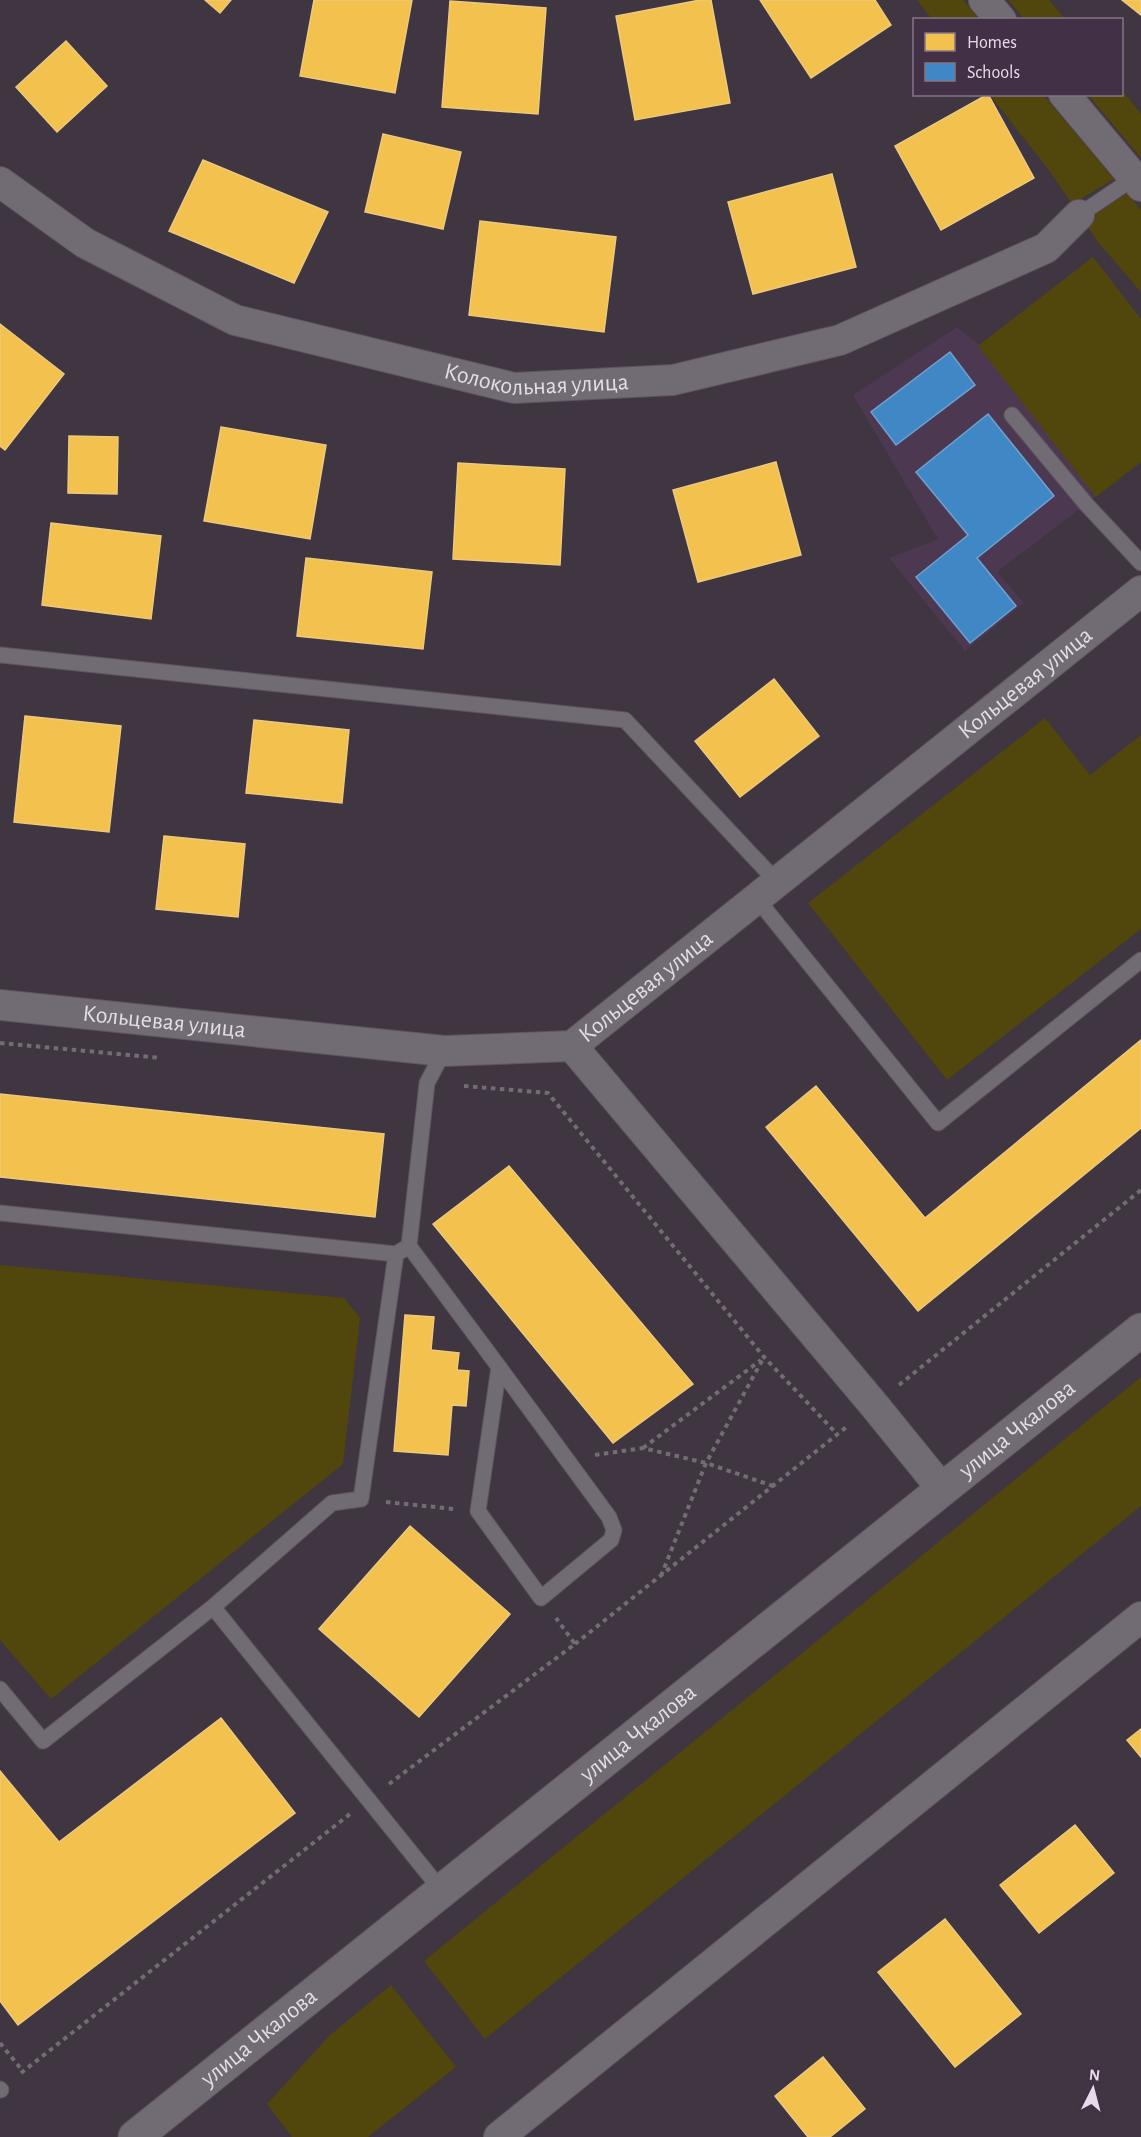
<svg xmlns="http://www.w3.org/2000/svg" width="1141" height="2137" font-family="'Alegreya Sans',sans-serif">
  <rect width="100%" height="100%" fill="#3f3641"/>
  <path fill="#4c3951" d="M 1093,257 L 1141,319 L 1141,462 L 997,572 L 1024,603 L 965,651 L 889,558 L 938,539 L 853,395 L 957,327 L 979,345 Z"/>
  <path fill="#51460b" d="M 917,0 L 963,0 L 979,19 L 932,19 Z
    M 1008,0 L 1049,0 L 1065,19 L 1024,19 Z
    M 1122,90 L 1141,114 L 1141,158 L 1088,95 L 1122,94 Z
    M 990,95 L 1043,95 L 1114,179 L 1072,204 L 1051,173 Z
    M 1127,193 L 1141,210 L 1141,292 L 1098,242 L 1084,222 Z
    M 1093,257 L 1141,319 L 1141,462 L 1096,497 L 978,346 Z
    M 1045,718 L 1090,775 L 1141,735 L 1141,929 L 947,1080 L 808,903 Z
    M 0,1265 L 344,1298 L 360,1318 L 343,1464 L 51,1699 L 0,1640 Z
    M 1141,1377 L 1141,1506 L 485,2039 L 424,1961 Z
    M 391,1985 L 456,2067 L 368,2137 L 292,2137 L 267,2104 L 330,2035 Z"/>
  <path fill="#f2c14e" stroke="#eec97c" stroke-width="1.5" d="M 205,0 L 231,0 L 220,13 Z
    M 314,0 L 412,0 L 395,93 L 300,76 Z
    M 700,0 L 711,0 L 730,103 L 635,120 L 616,16 Z
    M 760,0 L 875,0 L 891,25 L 811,78 Z
    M 1122,0 L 1141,0 L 1141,15 Z
    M 450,1 L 546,8 L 538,114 L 442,107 Z
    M 66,41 L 107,86 L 57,132 L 16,87 Z
    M 988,94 L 1034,178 L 941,230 L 895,146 Z
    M 383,134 L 461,152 L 443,229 L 365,212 Z
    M 203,160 L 328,212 L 294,283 L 169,231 Z
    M 832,174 L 856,267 L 753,294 L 728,202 Z
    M 480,221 L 616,237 L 604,332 L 469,315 Z
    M 0,324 L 64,374 L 5,450 L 0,446 Z
    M 221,427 L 326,445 L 310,539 L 204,521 Z
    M 69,436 L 118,437 L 117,494 L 68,493 Z
    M 776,462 L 801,555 L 698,582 L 673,490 Z
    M 458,463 L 565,469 L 560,565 L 453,559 Z
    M 51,523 L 161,536 L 151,619 L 42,605 Z
    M 306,558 L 432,572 L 423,649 L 297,636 Z
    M 774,679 L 819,736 L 740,797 L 695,741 Z
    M 25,716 L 121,726 L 109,832 L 14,822 Z
    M 254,720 L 349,730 L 342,803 L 246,793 Z
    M 164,836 L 245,844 L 238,917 L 156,909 Z
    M 1141,1040 L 1141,1128 L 918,1311 L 766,1127 L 816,1086 L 925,1218 Z
    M 0,1094 L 384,1134 L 375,1217 L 0,1177 Z
    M 509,1166 L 693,1384 L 613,1443 L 433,1224 Z
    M 405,1315 L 434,1317 L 431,1350 L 459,1353 L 457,1370 L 469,1371 L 466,1406 L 452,1405 L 448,1455 L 394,1451 Z
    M 410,1526 L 510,1614 L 419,1717 L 319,1629 Z
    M 221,1718 L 295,1813 L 18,2025 L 0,2001 L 0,1771 L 59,1842 Z
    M 1141,1729 L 1141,1757 L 1127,1740 Z
    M 1075,1825 L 1114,1873 L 1039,1933 L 1000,1885 Z
    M 945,1919 L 1021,2014 L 955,2067 L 878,1972 Z
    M 823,2057 L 865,2109 L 830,2137 L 808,2137 L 775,2096 Z"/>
  <path fill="#3f88c5" stroke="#71a1d0" stroke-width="1.5" d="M 950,352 L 975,385 L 896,445 L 871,412 Z
    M 988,414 L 1054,496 L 977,558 L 1016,606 L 970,643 L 916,577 L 968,535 L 916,472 Z"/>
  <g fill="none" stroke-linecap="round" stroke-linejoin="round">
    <defs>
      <path id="lane" d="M 1079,215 L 1134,178
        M 1012,415 L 1086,504 L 1141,563
        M 0,655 L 625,720 L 777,882
        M 757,899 L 938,1123 L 1141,960
        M 0,1213 L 396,1254 L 409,1246 L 427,1083 L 444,1051
        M 409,1246 L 499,1367 L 478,1511 L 541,1598 L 611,1540 L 614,1530 L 609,1517 L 499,1367
        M 213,1607 L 442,1891
        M 0,1689 L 43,1741 L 213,1607 L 332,1503 L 361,1499 L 396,1254
        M 0,2089 L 1,2090"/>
      <g id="street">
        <path d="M 984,0 L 1001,20"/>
        <path d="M 1064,94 L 1141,186"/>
        <path id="s1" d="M 0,182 L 85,243 L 235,320 L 514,388 L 673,380 L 840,340 L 1046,248 L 1079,215"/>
        <path id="s2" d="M 0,1005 L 444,1051 L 572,1046 L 1141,591"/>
        <path d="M 572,1046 L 874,1405 L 943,1490"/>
        <path d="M 499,2137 L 1141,1617"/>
      </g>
      <g id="secondary">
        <path id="s3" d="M 135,2137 L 1141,1330"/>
      </g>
    </defs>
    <use href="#lane" stroke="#5c545e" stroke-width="17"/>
    <use href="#street" stroke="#5c545e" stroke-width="32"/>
    <use href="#secondary" stroke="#5c545e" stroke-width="35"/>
    <path stroke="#736c74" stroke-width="4" stroke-dasharray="4.5 4.5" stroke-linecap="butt" d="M 0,1043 L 161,1058
      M 464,1086 L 548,1093 L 764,1357 L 837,1434
      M 899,1385 L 1141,1190
      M 643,1448 L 761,1360
      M 595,1455 L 643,1448 L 706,1463 L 773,1486
      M 386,1502 L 454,1509
      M 661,1576 L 706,1463 L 764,1357
      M 575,1644 L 849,1425
      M 389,1784 L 575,1644 L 556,1618
      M 0,2043 L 22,2070
      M 21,2073 L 350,1814"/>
    <use href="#lane" stroke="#716b73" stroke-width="15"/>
    <use href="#street" stroke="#716b73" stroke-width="30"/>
    <use href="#secondary" stroke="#716b73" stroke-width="33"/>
  </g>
  <g text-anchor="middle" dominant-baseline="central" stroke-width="6" stroke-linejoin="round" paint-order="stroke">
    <g font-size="24" fill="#e6dbe8" stroke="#423146">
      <text stroke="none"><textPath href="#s1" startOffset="582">Колокольная улица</textPath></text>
      <text stroke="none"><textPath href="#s2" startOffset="1155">Кольцевая улица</textPath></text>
      <text stroke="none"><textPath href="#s2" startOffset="669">Кольцевая улица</textPath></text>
      <text stroke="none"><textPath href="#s2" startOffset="165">Кольцевая улица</textPath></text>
      <text stroke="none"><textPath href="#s3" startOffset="1131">улица Чкалова</textPath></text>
      <text stroke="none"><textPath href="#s3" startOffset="645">улица Чкалова</textPath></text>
      <text stroke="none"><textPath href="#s3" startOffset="159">улица Чкалова</textPath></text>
    </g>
  </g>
  <rect x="913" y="18" width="210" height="78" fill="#423146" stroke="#847587" stroke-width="1.5"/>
  <rect x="925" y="33" width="30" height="18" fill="#f2c14e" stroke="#847587" stroke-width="1.5"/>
  <text x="967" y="48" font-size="18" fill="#e6dbe8">Homes</text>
  <rect x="925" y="63" width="30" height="18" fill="#3f88c5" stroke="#847587" stroke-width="1.5"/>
  <text x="967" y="78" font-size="18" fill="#e6dbe8">Schools</text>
  <g transform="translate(1093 2089) rotate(6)" stroke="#423146" stroke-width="4.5" paint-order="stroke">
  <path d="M0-4.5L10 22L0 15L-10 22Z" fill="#e6dbe8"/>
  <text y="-9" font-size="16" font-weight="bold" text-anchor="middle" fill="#e6dbe8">N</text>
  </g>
</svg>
